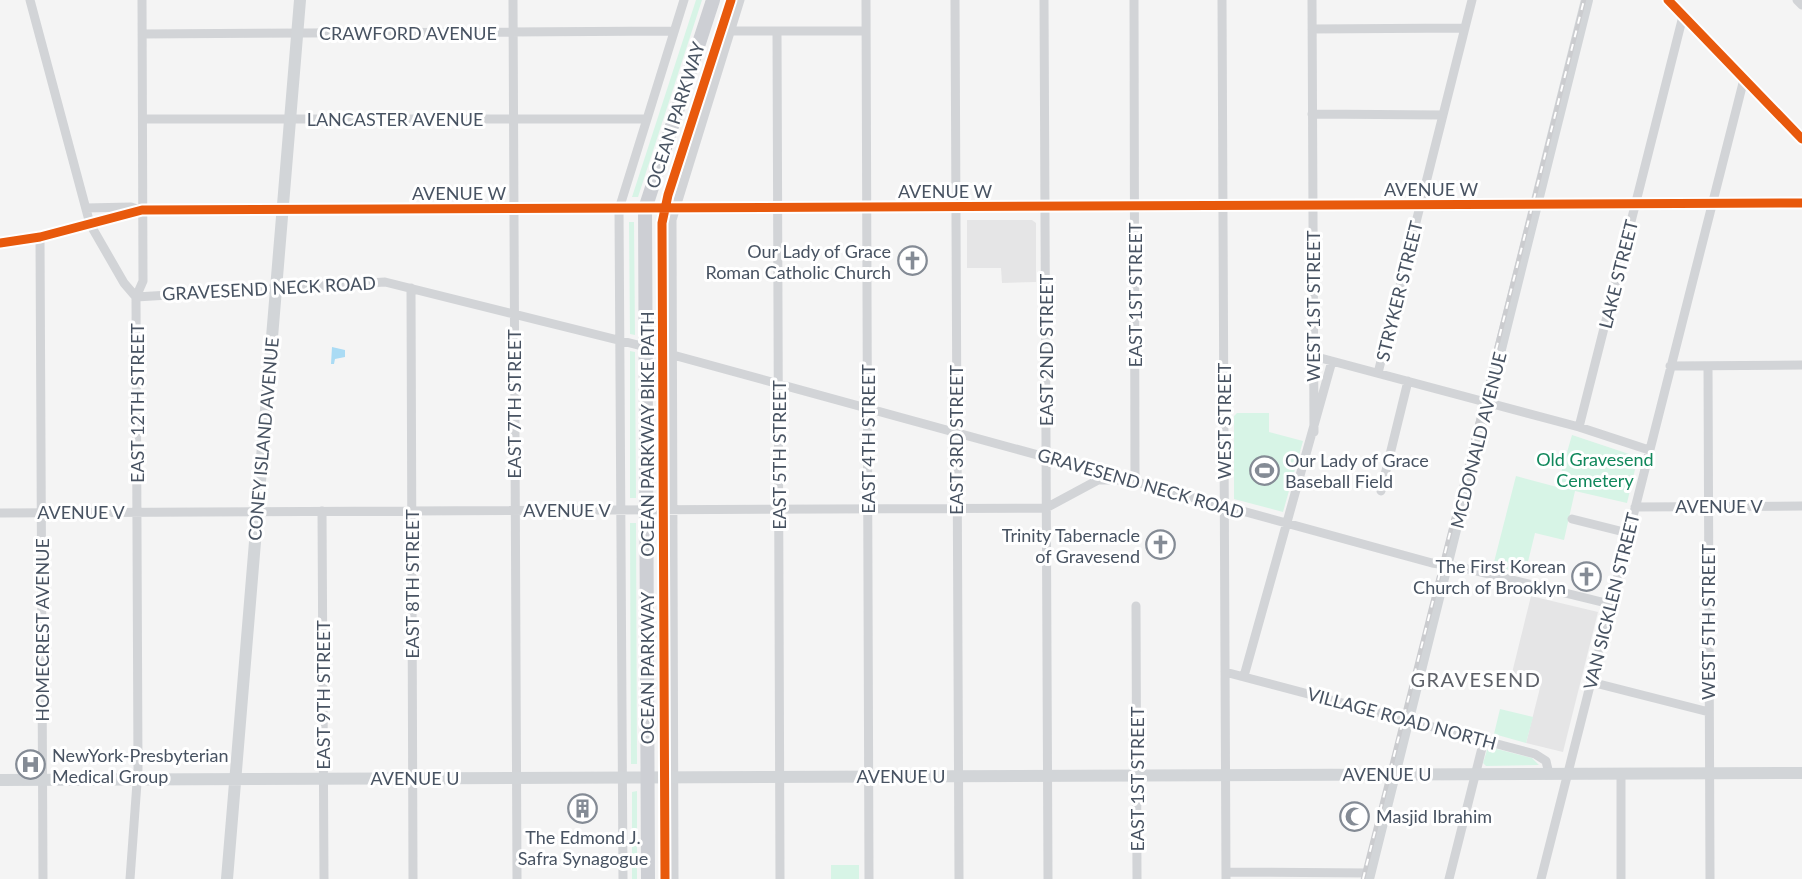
<svg xmlns="http://www.w3.org/2000/svg" width="1802" height="879" font-family="Lato,sans-serif">
  <rect width="100%" height="100%" fill="#f4f4f4"/>
  <path fill="#e5e5e6" d="M 967,220 L 1032,220 L 1036,223 L 1036,282 L 1002,283 L 1001,268 L 967,268 Z
    M 1531,596 L 1598,612 L 1563,752 L 1526,743 L 1542,680 L 1512,673 Z"/>
  <path fill="#d7f4e6" d="M 696,0 L 702,0 L 638,197 L 632,197 Z
    M 726,0 L 730,0 L 666,196 L 663,195 Z
    M 629,222 L 634,222 L 635,335 L 630,334 Z
    M 658,223 L 661,223 L 662,498 L 659,498 Z
    M 630,351 L 635,352 L 636,498 L 630,498 Z
    M 1237,413 L 1269,413 L 1269,432 L 1303,441 L 1283,512 L 1234,499 L 1234,416 Z
    M 1572,435 L 1638,457 L 1627,503 L 1575,491 L 1564,540 L 1535,533 L 1525,574 L 1493,566 L 1516,476 L 1557,487 Z
    M 630,523 L 636,523 L 637,764 L 631,764 Z
    M 659,523 L 662,523 L 663,764 L 660,764 Z
    M 1500,709 L 1533,717 L 1526,743 L 1494,734 Z
    M 1493,748 L 1532,758 L 1539,765 L 1486,766 L 1483,763 L 1487,750 Z
    M 637,791 L 637,879 L 632,879 L 632,792 Z
    M 660,791 L 663,791 L 664,879 L 660,879 Z
    M 831,865 L 859,865 L 859,879 L 831,879 Z"/>
  <path fill="#aadbf4" d="M 332,347 L 345,350 L 345,357 L 335,359 L 334,364 L 331,364 Z"/>
  <g fill="none" stroke-linecap="round" stroke-linejoin="round">
    <path stroke="#d2d4d7" stroke-width="9" d="M 30,0 L 90,224 L 124,283 L 136,297 L 385,282 L 646,347
      M 513,0 L 517,879
      M 866,0 L 869,879
      M 955,0 L 959,879
      M 1044,0 L 1048,879
      M 1134,0 L 1135,483
      M 1222,0 L 1226,879
      M 1312,0 L 1314,432
      M 1797,0 L 1802,5
      M 1312,29 L 1465,28
      M 729,31 L 866,31
      M 777,32 L 780,879
      M 142,34 L 674,31
      M 1312,114 L 1443,115
      M 143,119 L 647,119
      M 86,208 L 131,207 L 140,210
      M 40,237 L 43,879
      M 0,243 L 40,237 L 142,210 L 1802,203
      M 411,288 L 413,879
      M 673,355 L 1432,563 L 1460,567 L 1610,604
      M 1313,356 L 1579,427 L 1649,450
      M 1670,366 L 1802,365
      M 1708,366 L 1710,879
      M 1378,373 L 1472,0
      M 1579,427 L 1683,16
      M 1381,491 L 1408,381
      M 1635,507 L 1802,506
      M 322,511 L 324,879
      M 0,513 L 1046,508 L 1098,480 L 1127,480
      M 1572,519 L 1628,533
      M 1136,606 L 1137,879
      M 1225,672 L 1535,754 L 1546,761 L 1549,774
      M 1244,676 L 1332,361
      M 1591,682 L 1709,712
      M 1621,773 L 1621,879
      M 1226,872 L 1370,873
      M 130,879 L 138,769 L 136,297 L 143,281 L 142,0
      M 623,879 L 619,209 L 684,0
      M 674,879 L 672,220 L 740,0
      M 1449,879 L 1484,740
      M 1541,879 L 1744,79"/>
    <path stroke="#d2d5d8" stroke-width="12" d="M 1668,0 L 1802,139
      M 0,780 L 1802,773
      M 227,879 L 300,0
      M 1368,879 L 1587,0"/>
    <path stroke="#cdcfd4" stroke-width="14" d="M 648,879 L 645,209 L 713,0"/>
    <defs>
      <path id="rail" d="M 1363,879 L 1584,0"/>
    </defs>
    <use href="#rail" stroke="#cbcccf" stroke-width="4.5"/>
    <use href="#rail" stroke="#fff" stroke-width="2" stroke-dasharray="7" stroke-linecap="butt"/>
    <defs>
      <path id="cycleway" d="M 1668,0 L 1802,139
        M 0,243 L 40,237 L 142,210 L 1802,203
        M 665,879 L 662,223 L 668,195 L 731,0"/>
    </defs>
    <use href="#cycleway" stroke="#fff" stroke-width="13"/>
    <use href="#cycleway" stroke="#e8590c" stroke-width="9"/>
  </g>
  <defs>
    <symbol id="church-ring" viewBox="-11 -11 22 22"><circle r="9.5" fill="#fff" stroke="#848b95" stroke-width="1.5"/><path d="M-1.2-6h2.4v3.5h3.3v2.4h-3.3V6h-2.4V-.1h-3.3v-2.4h3.3Z" fill="#848b95"/></symbol>
    <symbol id="stadium-ring" viewBox="-11 -11 22 22"><circle r="9.5" fill="#fff" stroke="#848b95" stroke-width="1.5"/><path d="M0-5a6.5 5 0 1 0 0 10a6.5 5 0 1 0 0-10ZM-3.5-1.8h7v3.6h-7Z" fill="#848b95"/></symbol>
    <symbol id="hospital-ring" viewBox="-11 -11 22 22"><circle r="9.5" fill="#fff" stroke="#848b95" stroke-width="1.5"/><path d="M-5-5h3v3.5h4V-5h3V5h-3V1.5h-4V5h-3Z" fill="#848b95"/></symbol>
    <symbol id="building-ring" viewBox="-11 -11 22 22"><circle r="9.5" fill="#fff" stroke="#848b95" stroke-width="1.5"/><path d="M-4-6H4V6H1V3H-1V6H-4ZM-2.5-4.3h1.7v1.8h-1.7ZM.8-4.3h1.7v1.8H.8ZM-2.5-1h1.7V.8h-1.7ZM.8-1h1.7V.8H.8Z" fill="#848b95"/></symbol>
    <symbol id="mosque-ring" viewBox="-11 -11 22 22"><circle r="9.5" fill="#fff" stroke="#848b95" stroke-width="1.5"/><path d="M3.5-4.9A6 6 0 1 0 3.5 4.9A5 5 0 1 1 3.5-4.9Z" fill="#848b95"/></symbol>
  </defs>
  <g fill-rule="evenodd">
    <use href="#church-ring" x="896" y="244" width="33" height="33"/>
    <use href="#stadium-ring" x="1248" y="454" width="33" height="33"/>
    <use href="#church-ring" x="1144" y="528" width="33" height="33"/>
    <use href="#church-ring" x="1570" y="560" width="33" height="33"/>
    <use href="#hospital-ring" x="14" y="748" width="33" height="33"/>
    <use href="#building-ring" x="566" y="792" width="33" height="33"/>
    <use href="#mosque-ring" x="1338" y="800" width="33" height="33"/>
  </g>
  <g text-anchor="middle" dominant-baseline="central" stroke-width="6" stroke-linejoin="round" paint-order="stroke">
    <g font-size="18" fill="#485362" stroke="#fff">
      <text x="408" y="33">CRAWFORD AVENUE</text>
      <text transform="translate(675 115) rotate(-72)">OCEAN PARKWAY</text>
      <text x="395" y="119">LANCASTER AVENUE</text>
      <text x="1431" y="189">AVENUE W</text>
      <text x="945" y="191">AVENUE W</text>
      <text x="459" y="193">AVENUE W</text>
      <text transform="translate(1618 274) rotate(-76)">LAKE STREET</text>
      <text transform="translate(269 288) rotate(-3)">GRAVESEND NECK ROAD</text>
      <text transform="translate(1399 291) rotate(-76)">STRYKER STREET</text>
      <text transform="translate(1135 295) rotate(-90)">EAST 1ST STREET</text>
      <text transform="translate(1313 306) rotate(-90)">WEST 1ST STREET</text>
      <text transform="translate(1046 350) rotate(-90)">EAST 2ND STREET</text>
      <text transform="translate(137 403) rotate(-90)">EAST 12TH STREET</text>
      <text transform="translate(514 404) rotate(-90)">EAST 7TH STREET</text>
      <text transform="translate(1224 421) rotate(-90)">WEST STREET</text>
      <text transform="translate(647 434) rotate(-90)">OCEAN PARKWAY BIKE PATH</text>
      <text transform="translate(263 439) rotate(-85)">CONEY ISLAND AVENUE</text>
      <text transform="translate(868 439) rotate(-90)">EAST 4TH STREET</text>
      <text transform="translate(956 440) rotate(-90)">EAST 3RD STREET</text>
      <text transform="translate(1478 440) rotate(-76)">MCDONALD AVENUE</text>
      <text transform="translate(779 455) rotate(-90)">EAST 5TH STREET</text>
      <text transform="translate(1141 483) rotate(16)">GRAVESEND NECK ROAD</text>
      <text x="1719" y="506">AVENUE V</text>
      <text x="567" y="510">AVENUE V</text>
      <text x="81" y="512">AVENUE V</text>
      <text transform="translate(412 584) rotate(-90)">EAST 8TH STREET</text>
      <text transform="translate(1611 601) rotate(-76)">VAN SICKLEN STREET</text>
      <text transform="translate(1708 622) rotate(-90)">WEST 5TH STREET</text>
      <text transform="translate(42 630) rotate(-90)">HOMECREST AVENUE</text>
      <text transform="translate(647 668) rotate(-90)">OCEAN PARKWAY</text>
      <text transform="translate(323 695) rotate(-90)">EAST 9TH STREET</text>
      <text transform="translate(1402 718) rotate(15)">VILLAGE ROAD NORTH</text>
      <text x="1387" y="774">AVENUE U</text>
      <text x="901" y="776">AVENUE U</text>
      <text x="415" y="778">AVENUE U</text>
      <text transform="translate(1137 779) rotate(-90)">EAST 1ST STREET</text>
    </g>
    <g font-size="18" fill="#485362" stroke="#fff" text-anchor="end">
      <text x="891" y="251">Our Lady of Grace<tspan x="891" dy="21">Roman Catholic Church</tspan></text>
      <text x="1285" y="460" text-anchor="start">Our Lady of Grace<tspan x="1285" dy="21">Baseball Field</tspan></text>
      <text x="1140" y="535">Trinity Tabernacle<tspan x="1140" dy="21">of Gravesend</tspan></text>
      <text x="1566" y="566">The First Korean<tspan x="1566" dy="21">Church of Brooklyn</tspan></text>
      <text x="52" y="755" text-anchor="start">NewYork-Presbyterian<tspan x="52" dy="21">Medical Group</tspan></text>
      <text x="1376" y="816" text-anchor="start">Masjid Ibrahim</text>
      <text x="583" y="837" text-anchor="middle">The Edmond J.<tspan x="583" dy="21">Safra Synagogue</tspan></text>
    </g>
    <g font-size="18" fill="#10875b" stroke="#fff">
      <text x="1595" y="459">Old Gravesend<tspan x="1595" dy="21">Cemetery</tspan></text>
    </g>
    <g font-size="20" letter-spacing="1.5" fill="#5e6168" stroke="#fff">
      <text x="1476" y="679">GRAVESEND</text>
    </g>
  </g>
</svg>
